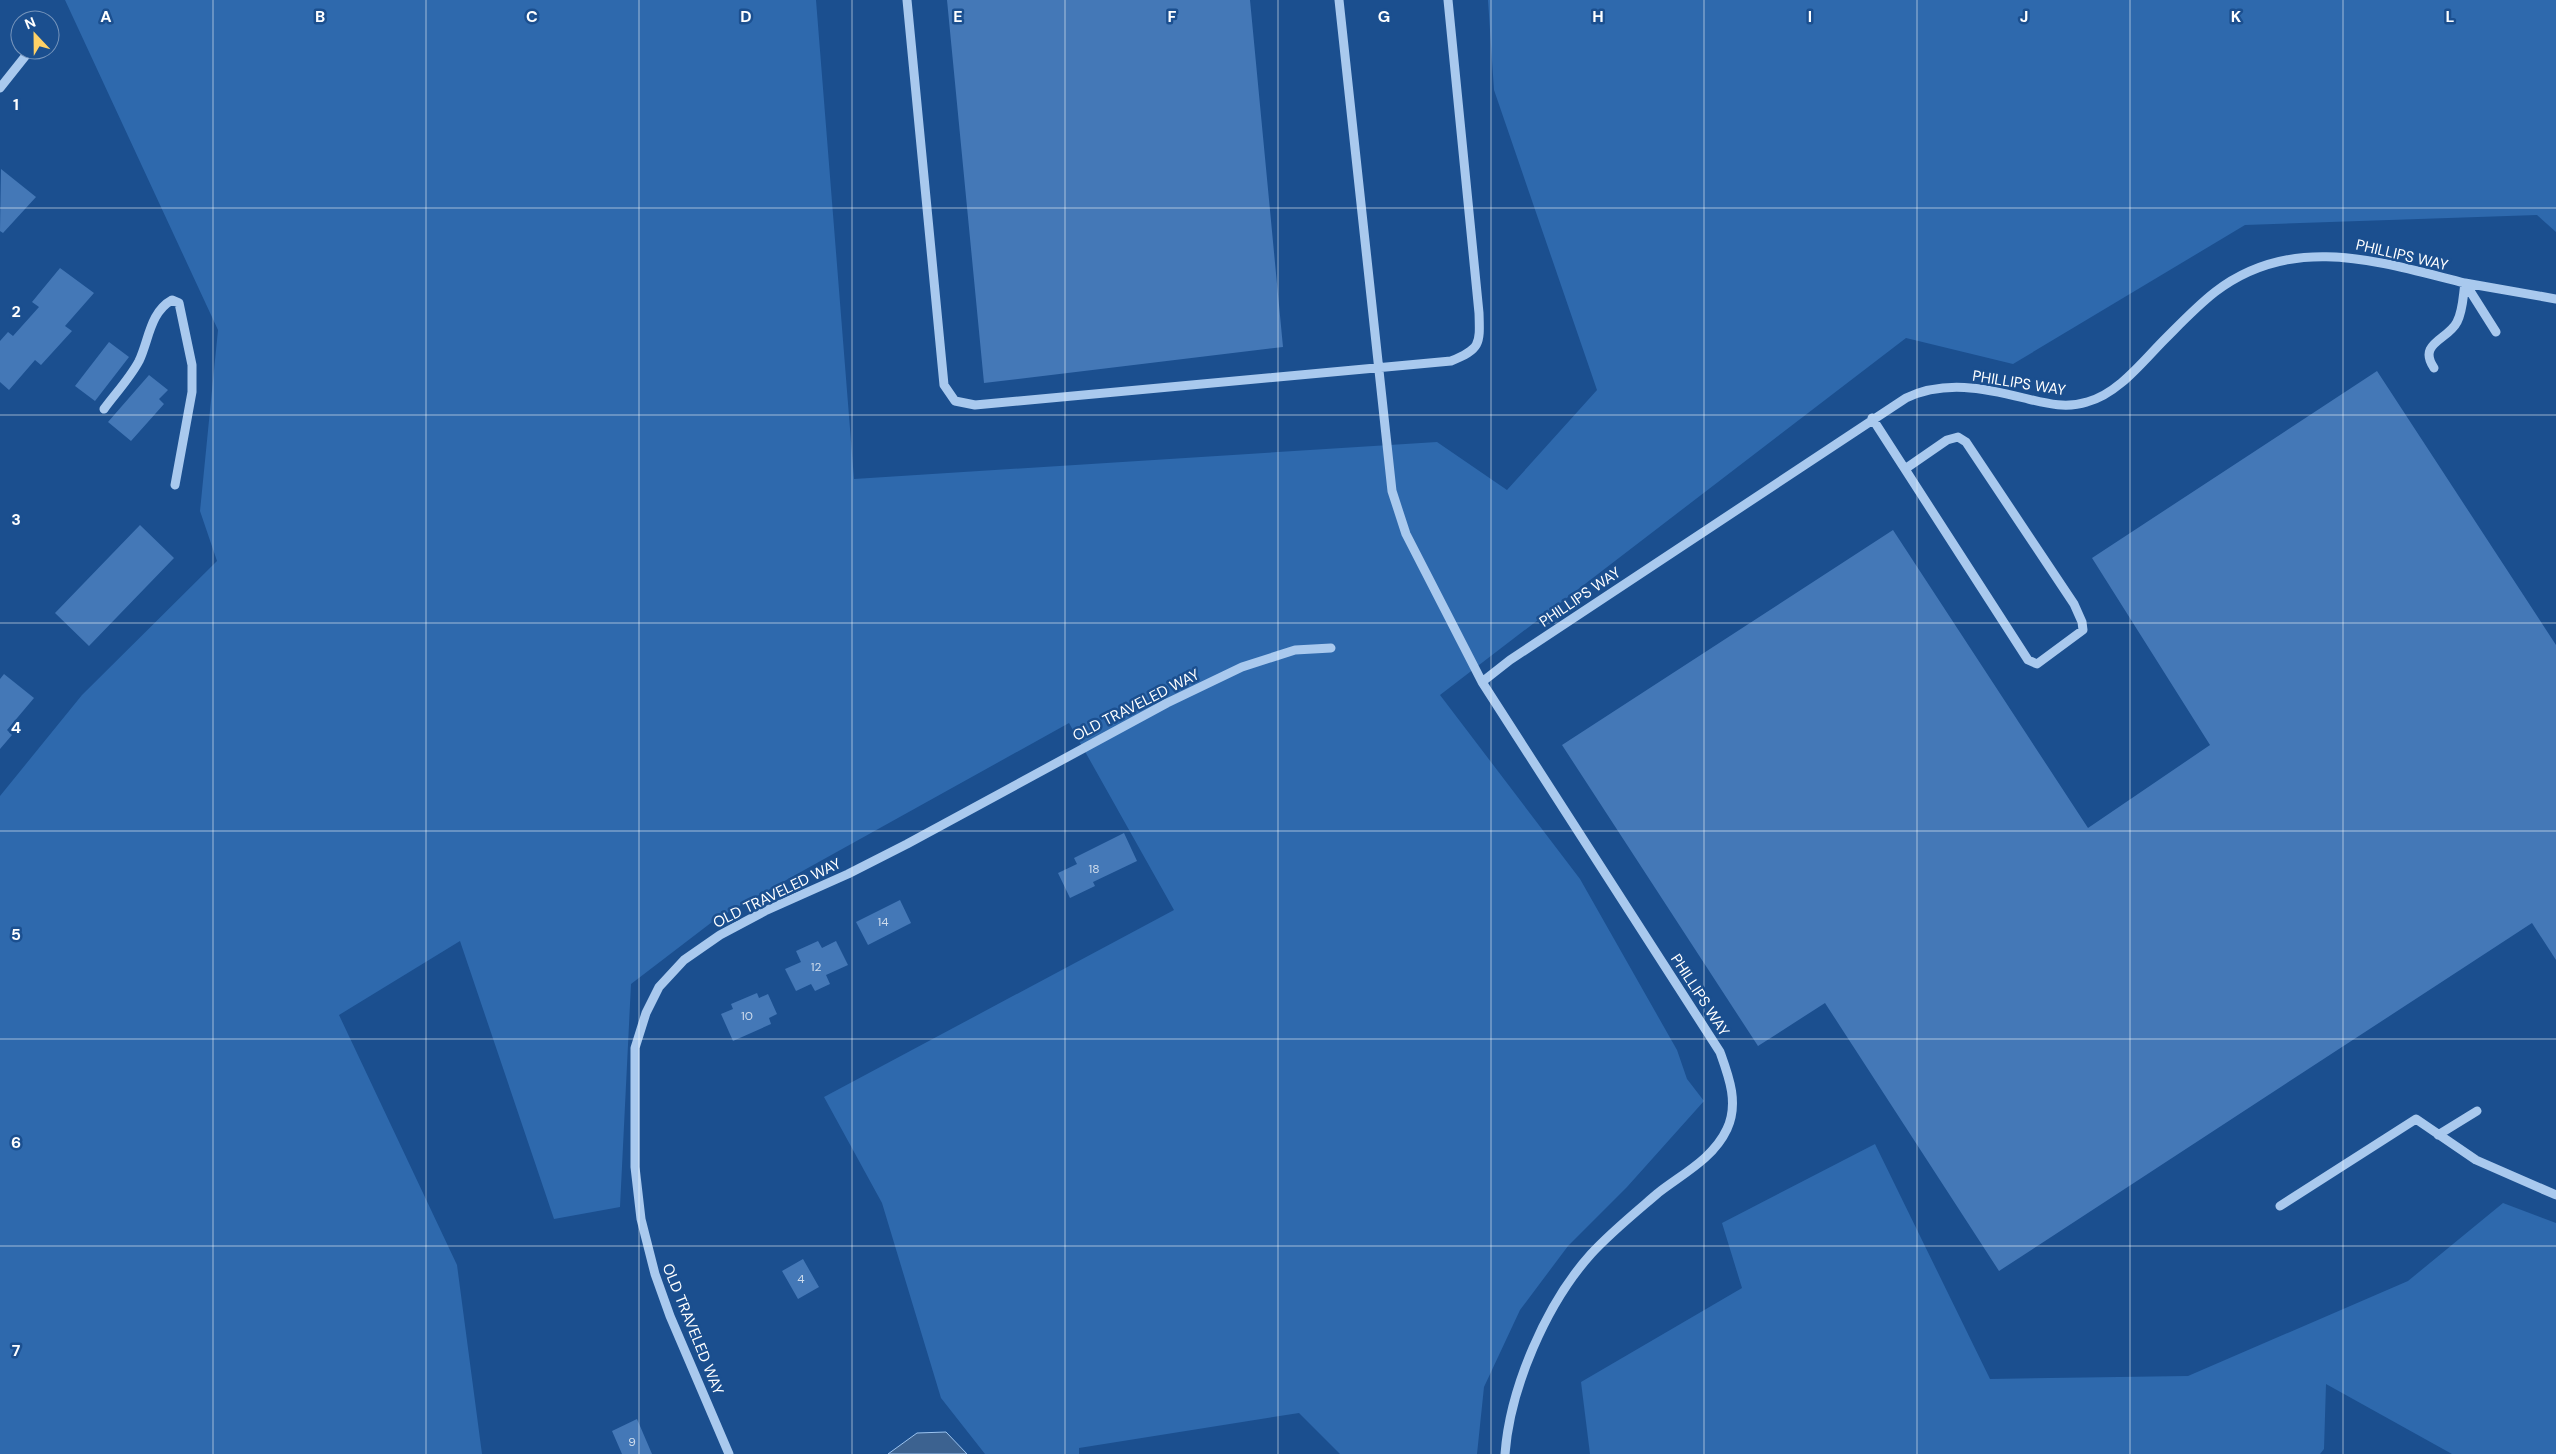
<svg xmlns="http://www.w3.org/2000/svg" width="2556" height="1454" font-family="'DM Sans',sans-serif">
  <rect width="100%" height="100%" fill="#1b4f8f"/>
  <path fill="#2e69ad" d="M 65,0 L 816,0 L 854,479 L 1437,442 L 1507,490 L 1597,390 L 1494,90 L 1488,0 L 2556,0 L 2556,232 L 2537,215 L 2245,225 L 2013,364 L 1906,338 L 1440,695 L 1580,879 L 1677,1050 L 1687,1079 L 1704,1101 L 1627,1187 L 1568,1246 L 1520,1310 L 1484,1387 L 1477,1454 L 1340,1454 L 1299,1413 L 1079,1448 L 1079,1454 L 985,1454 L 941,1398 L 882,1203 L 824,1097 L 1174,910 L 1069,723 L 716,919 L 631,984 L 620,1207 L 554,1219 L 460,941 L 339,1015 L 457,1265 L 482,1454 L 0,1454 L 0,796 L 82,695 L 217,561 L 200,511 L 218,330 Z
    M 1875,1144 L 1990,1379 L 2188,1376 L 2408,1281 L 2503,1203 L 2556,1223 L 2556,1454 L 2452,1454 L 2326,1384 L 2324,1449 L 2320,1454 L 1590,1454 L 1581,1382 L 1742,1288 L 1722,1223 Z"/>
  <path fill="#3c6290" stroke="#9cc4f0" d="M 946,1432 L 967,1454 L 888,1454 L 917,1433 Z"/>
  <path fill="#4478b7" d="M 947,0 L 1250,0 L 1283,347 L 984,383 Z
    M 1,169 L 36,197 L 3,233 L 0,231 Z
    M 60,268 L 94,293 L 65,326 L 72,331 L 41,365 L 35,360 L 9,390 L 0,382 L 0,341 L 8,332 L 13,336 L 39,307 L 32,302 Z
    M 109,342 L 129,357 L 95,401 L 75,386 Z
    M 2377,371 L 2556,645 L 2556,960 L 2532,923 L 1999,1271 L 1825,1003 L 1758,1046 L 1562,745 L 1893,530 L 2088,828 L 2210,745 L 2092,558 Z
    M 149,375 L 168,390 L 159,399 L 164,404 L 131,441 L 108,422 Z
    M 140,525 L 174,558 L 89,646 L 55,613 Z
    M 4,674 L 34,698 L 7,730 L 12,735 L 0,749 L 0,679 Z
    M 1124,833 L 1137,861 L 1093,882 L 1095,886 L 1070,898 L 1058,873 L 1077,864 L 1074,858 Z
    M 900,900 L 911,923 L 868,945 L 856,922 Z
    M 818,941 L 822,948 L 836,941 L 848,965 L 826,975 L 830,984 L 815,991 L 811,984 L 796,991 L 785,969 L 801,962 L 796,951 Z
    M 757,993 L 759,998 L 768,994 L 777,1014 L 769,1018 L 771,1024 L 733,1041 L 721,1014 L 733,1009 L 731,1004 Z
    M 803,1259 L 819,1287 L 798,1299 L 782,1271 Z
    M 637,1419 L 652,1454 L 622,1454 L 612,1431 Z"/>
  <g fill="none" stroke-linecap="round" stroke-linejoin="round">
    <path stroke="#a9c9ee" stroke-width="9" d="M 907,0 L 944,385 L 955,401 L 975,405 L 1451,361 C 1481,349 1480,344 1479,313 L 1448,0
      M 1339,0 L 1392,491 L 1406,534 L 1482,682
      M 0,88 L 27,54
      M 2434,368 C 2417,343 2448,340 2457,322 C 2463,311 2463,296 2465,283 L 2556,299
      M 104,409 C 115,394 130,378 139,361 C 149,340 150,312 172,300 L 179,303 L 192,365 L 192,392 L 175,485
      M 1872,418 L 2028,660 L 2037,664 L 2083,630 L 2082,622 L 2074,604 L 1966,442 L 1958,437 L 1947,440 L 1905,469
      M 2438,1135 L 2477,1111
      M 2280,1206 L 2416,1119 L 2476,1160 L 2556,1195
      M 729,1454 L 670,1316 L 655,1274 L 641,1219 L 635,1167 L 635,1048 L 646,1013 L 659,987 L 684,960 L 720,935 L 765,911 L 848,874 L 907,844 L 1167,703 L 1242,667 L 1295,650 L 1331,648
      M 1505,1454 C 1510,1388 1546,1304 1591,1254 C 1610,1233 1636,1212 1658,1193 C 1682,1174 1713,1159 1727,1129 C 1739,1103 1729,1077 1720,1052 L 1482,682 L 1510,660 L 1906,398 C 1944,380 1984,388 2024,398 C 2045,403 2065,409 2087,402 C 2118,394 2143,361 2165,339 C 2181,323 2197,306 2215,292 C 2293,232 2380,262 2465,283 L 2496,332"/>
  </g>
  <path fill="none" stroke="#fff" stroke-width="1" stroke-opacity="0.55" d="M 213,0 L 213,1454M 426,0 L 426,1454M 639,0 L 639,1454M 852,0 L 852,1454M 1065,0 L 1065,1454M 1278,0 L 1278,1454M 1491,0 L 1491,1454M 1704,0 L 1704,1454M 1917,0 L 1917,1454M 2130,0 L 2130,1454M 2343,0 L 2343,1454M 0,208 L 2556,208M 0,415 L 2556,415M 0,623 L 2556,623M 0,831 L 2556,831M 0,1039 L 2556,1039M 0,1246 L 2556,1246"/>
  <g text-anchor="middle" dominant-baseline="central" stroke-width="5" stroke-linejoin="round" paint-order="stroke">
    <g font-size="12" fill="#d0dded">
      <text x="1094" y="869">18</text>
      <text x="883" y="922">14</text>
      <text x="816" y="967">12</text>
      <text x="747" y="1016">10</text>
      <text x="801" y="1279">4</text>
      <text x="632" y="1442">9</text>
    </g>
    <g font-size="15" fill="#fff" stroke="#1b4f8f">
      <text transform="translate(2402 255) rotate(13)">PHILLIPS WAY</text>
      <text transform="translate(2019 383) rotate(9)">PHILLIPS WAY</text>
      <text transform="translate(1580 597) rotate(-34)">PHILLIPS WAY</text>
      <text transform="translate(1136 705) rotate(-27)">OLD TRAVELED WAY</text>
      <text transform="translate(777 893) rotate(-26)">OLD TRAVELED WAY</text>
      <text transform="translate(1700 995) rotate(57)">PHILLIPS WAY</text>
      <text transform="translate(693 1329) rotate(68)">OLD TRAVELED WAY</text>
    </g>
  </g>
  <g font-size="16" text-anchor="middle" font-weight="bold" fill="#fff" stroke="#1b4f8f" stroke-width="5" stroke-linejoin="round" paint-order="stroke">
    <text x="106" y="22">A</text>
    <text x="320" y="22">B</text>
    <text x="532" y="22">C</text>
    <text x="746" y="22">D</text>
    <text x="958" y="22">E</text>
    <text x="1172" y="22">F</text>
    <text x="1384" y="22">G</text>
    <text x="1598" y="22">H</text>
    <text x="1810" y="22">I</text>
    <text x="2024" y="22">J</text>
    <text x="2236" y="22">K</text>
    <text x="2450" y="22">L</text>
    <text x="16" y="110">1</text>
    <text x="16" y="317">2</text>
    <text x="16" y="525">3</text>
    <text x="16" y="733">4</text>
    <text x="16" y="940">5</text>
    <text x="16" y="1148">6</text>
    <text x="16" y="1356">7</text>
  </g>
  <g transform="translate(35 35) rotate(338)"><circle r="24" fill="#1b4f8f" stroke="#7695bc"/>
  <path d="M0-4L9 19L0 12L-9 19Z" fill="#ffd166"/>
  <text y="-8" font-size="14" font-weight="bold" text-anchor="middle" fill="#ffffff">N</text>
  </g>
</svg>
